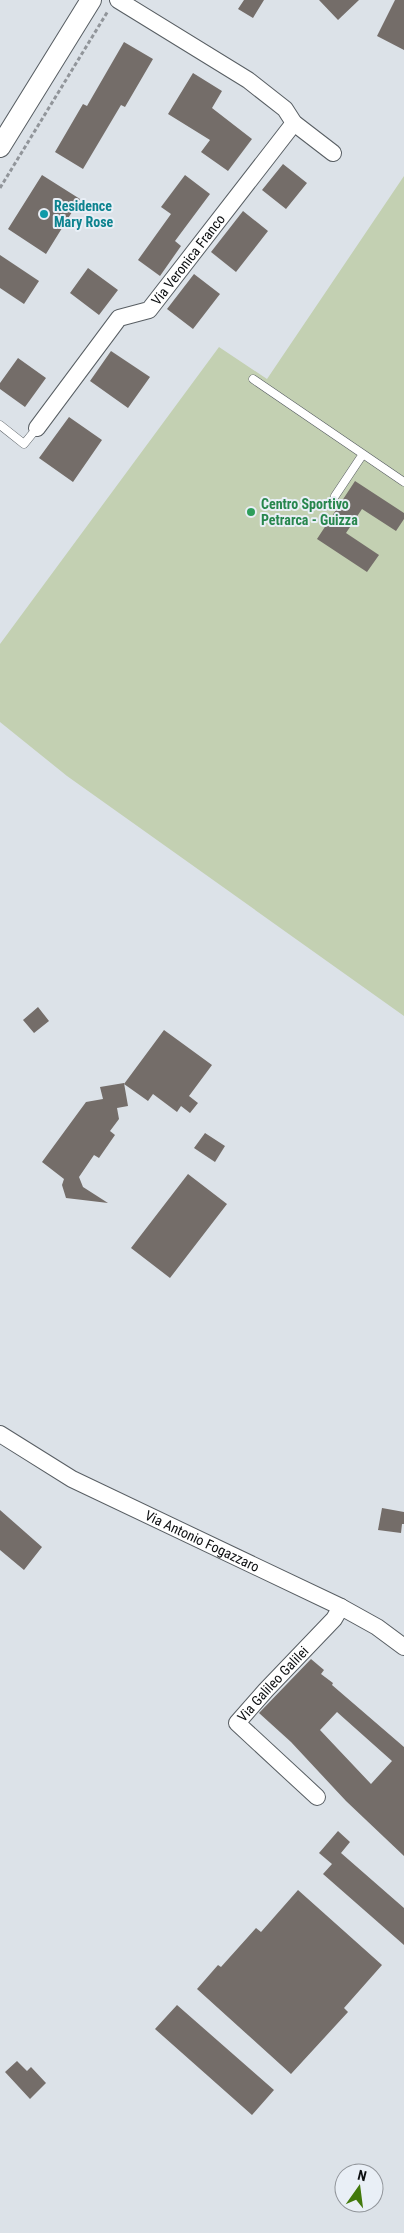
<svg xmlns="http://www.w3.org/2000/svg" width="404" height="2233" font-family="'Roboto Condensed',sans-serif">
  <rect width="100%" height="100%" fill="#dce2e8"/>
  <path fill="#c3d0b2" d="M 404,176 L 404,1016 L 67,776 L 0,722 L 0,644 L 219,347 L 267,379 Z"/>
  <path fill="#746d69" fill-rule="evenodd" d="M 244,0 L 264,0 L 253,18 L 238,9 Z
    M 319,0 L 359,0 L 338,20 Z
    M 395,0 L 404,0 L 404,50 L 377,36 Z
    M 124,42 L 153,59 L 125,107 L 121,105 L 83,169 L 55,152 L 83,104 L 87,106 Z
    M 193,73 L 222,91 L 212,108 L 252,139 L 228,171 L 201,152 L 210,140 L 168,114 Z
    M 283,164 L 307,183 L 286,209 L 262,190 Z
    M 42,175 L 80,199 L 46,254 L 8,229 Z
    M 185,175 L 210,194 L 175,241 L 181,246 L 160,276 L 138,260 L 171,214 L 161,207 Z
    M 243,211 L 268,231 L 236,272 L 211,252 Z
    M 0,255 L 39,281 L 24,304 L 0,288 Z
    M 88,268 L 118,290 L 99,315 L 70,293 Z
    M 194,274 L 220,294 L 193,329 L 167,309 Z
    M 111,351 L 150,377 L 128,408 L 90,381 Z
    M 18,358 L 46,378 L 25,407 L 0,389 L 0,383 Z
    M 69,417 L 102,440 L 73,482 L 39,458 Z
    M 355,481 L 404,513 L 404,519 L 396,531 L 362,509 L 346,533 L 379,555 L 367,572 L 317,539 Z
    M 38,1007 L 49,1021 L 34,1033 L 23,1020 Z
    M 164,1030 L 212,1065 L 189,1096 L 198,1103 L 190,1113 L 181,1106 L 177,1112 L 153,1094 L 148,1101 L 124,1084 Z
    M 124,1083 L 128,1106 L 117,1108 L 119,1119 L 110,1131 L 115,1135 L 99,1158 L 94,1155 L 79,1177 L 83,1187 L 108,1203 L 66,1198 L 62,1185 L 64,1179 L 42,1162 L 86,1102 L 103,1099 L 100,1087 Z
    M 205,1133 L 225,1146 L 215,1162 L 194,1148 Z
    M 188,1174 L 227,1204 L 170,1278 L 131,1248 Z
    M 382,1508 L 404,1512 L 404,1524 L 402,1524 L 401,1533 L 378,1530 Z
    M 0,1510 L 42,1547 L 24,1570 L 0,1550 Z
    M 311,1659 L 324,1670 L 321,1674 L 333,1683 L 332,1685 L 404,1747 L 404,1856 L 346,1801 L 291,1742 L 259,1713 ZM 337,1712 L 392,1761 L 371,1784 L 320,1730 Z
    M 338,1831 L 350,1842 L 341,1853 L 404,1908 L 404,1945 L 323,1874 L 332,1864 L 319,1853 Z
    M 298,1890 L 382,1965 L 344,2008 L 348,2012 L 291,2074 L 197,1989 L 218,1965 L 221,1967 L 256,1928 L 261,1932 Z
    M 177,2005 L 274,2090 L 252,2115 L 155,2029 Z
    M 17,2061 L 27,2071 L 31,2067 L 46,2083 L 30,2099 L 5,2072 Z"/>
  <g fill="none" stroke-linecap="round" stroke-linejoin="round">
    <defs>
      <path id="service" d="M 253,379 L 404,482
        M 0,425 L 24,444 L 37,428
        M 335,496 L 363,454"/>
      <g id="minor">
        <path d="M 118,0 L 248,80 L 285,109 L 294,123 L 333,153"/>
        <path id="s1" d="M 37,428 L 119,318 L 149,310 L 294,123"/>
        <path id="s2" d="M 0,1434 L 72,1479 L 341,1607 L 377,1627 L 404,1647"/>
        <path id="s3" d="M 317,1797 L 237,1723 L 266,1690 L 334,1619 L 341,1607"/>
      </g>
      <path id="tertiary" d="M 0,147 L 91,0"/>
    </defs>
    <use href="#service" stroke="#585e63" stroke-width="9"/>
    <use href="#minor" stroke="#585e63" stroke-width="18"/>
    <use href="#tertiary" stroke="#585e63" stroke-width="22"/>
    <path stroke="#91959a" stroke-width="3" stroke-dasharray="4 2.5" stroke-linecap="butt" d="M 0,188 L 108,11"/>
    <use href="#service" stroke="#fff" stroke-width="8"/>
    <use href="#minor" stroke="#fff" stroke-width="16"/>
    <use href="#tertiary" stroke="#fff" stroke-width="20"/>
  </g>
  <circle fill="#0f9aa8" stroke="#e9eff6" stroke-width="2" cx="44" cy="214" r="5"/>
  <circle fill="#2e9e5b" stroke="#e9eff6" stroke-width="2" cx="251" cy="512" r="5"/>
  <g text-anchor="middle" dominant-baseline="central" stroke-width="4" stroke-linejoin="round" paint-order="stroke">
    <g font-size="14" font-weight="bold" fill="#0d838f" stroke="#e9eff6" text-anchor="start">
      <text x="54" y="206">Residence<tspan x="54" dy="16">Mary Rose</tspan></text>
    </g>
    <g font-size="14" fill="#0d0f11" stroke="#e9eff6">
      <text stroke="none"><textPath href="#s1" startOffset="232">Via Veronica Franco</textPath></text>
      <text stroke="none"><textPath href="#s2" startOffset="229">Via Antonio Fogazzaro</textPath></text>
      <text stroke="none"><textPath href="#s3" startOffset="162">Via Galileo Galilei</textPath></text>
    </g>
    <g font-size="14" font-weight="bold" fill="#27864d" stroke="#e9eff6" text-anchor="start">
      <text x="261" y="504">Centro Sportivo<tspan x="261" dy="16">Petrarca - Guizza</tspan></text>
    </g>
  </g>
  <g transform="translate(359 2188) rotate(14)"><circle r="24" fill="#e9eff6" stroke="#91959a"/>
  <path d="M0-4L9 19L0 12L-9 19Z" fill="#42790b"/>
  <text y="-8" font-size="14" font-weight="bold" text-anchor="middle" fill="#0d0f11">N</text>
  </g>
</svg>
